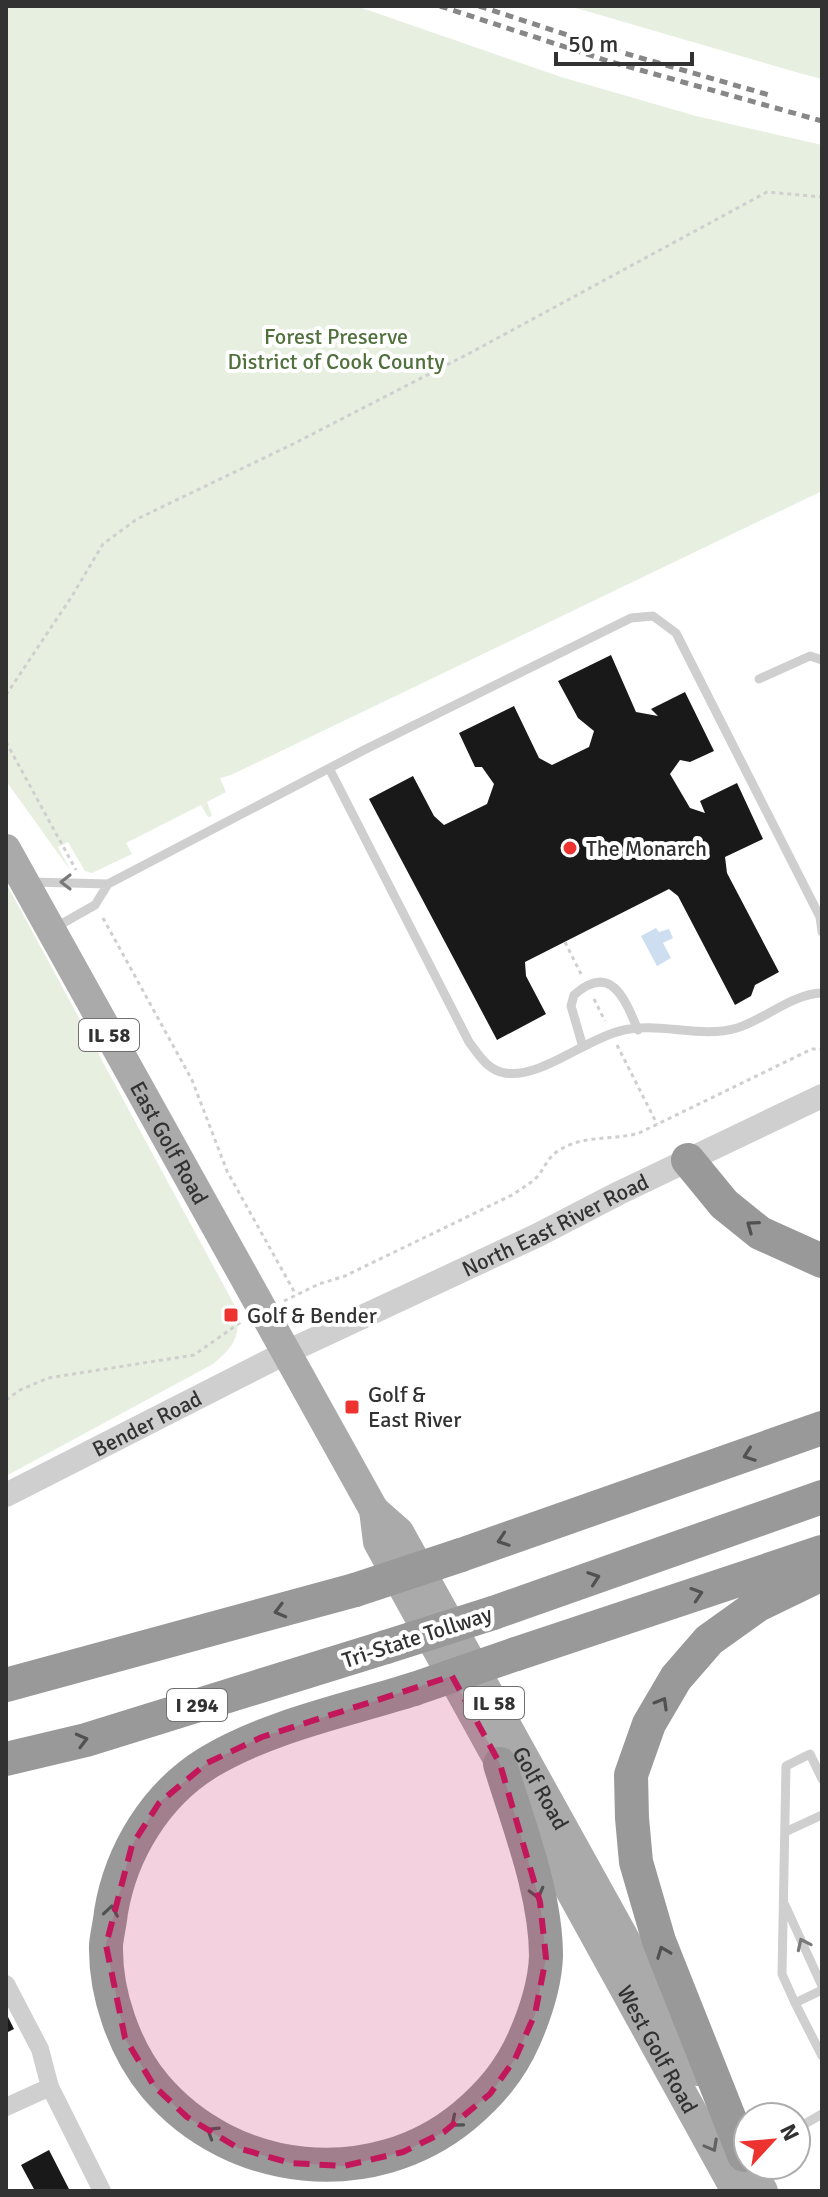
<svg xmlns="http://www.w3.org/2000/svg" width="828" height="2197" font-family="Signika,sans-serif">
  <rect width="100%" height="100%" fill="#fff"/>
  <path fill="#e6efe0" d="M 6,6 L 356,6 L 561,77 L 696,116 L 822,145 L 822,491 L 231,775 L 220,778 L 226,792 L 207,802 L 212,816 L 208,817 L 201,805 L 126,843 L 132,854 L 92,873 L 85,871 L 68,842 L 58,847 L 70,870 L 6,781 Z
    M 569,6 L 822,6 L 822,79 L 792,71 Z
    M 6,883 L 235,1306 C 242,1335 235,1346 213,1364 L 6,1476 Z"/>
  <path fill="#ccdeef" d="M 656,928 L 659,932 L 669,929 L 673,938 L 663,943 L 671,958 L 657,966 L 641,936 Z"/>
  <path fill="#191919" d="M 611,655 L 636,712 L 658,716 L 651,709 L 685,692 L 714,751 L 690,762 L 680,760 L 670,774 L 690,808 L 705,813 L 700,801 L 737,783 L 763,839 L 725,857 L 727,873 L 779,972 L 755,985 L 751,996 L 735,1005 L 678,896 L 669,889 L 525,962 L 526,976 L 546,1014 L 497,1040 L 369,799 L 413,776 L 434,816 L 444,825 L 487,804 L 494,784 L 482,767 L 475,767 L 459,733 L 514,706 L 539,758 L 552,765 L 589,747 L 594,731 L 578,718 L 558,681 Z
    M 6,2013 L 14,2029 L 6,2033 Z
    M 49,2150 L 70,2191 L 35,2191 L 21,2165 Z"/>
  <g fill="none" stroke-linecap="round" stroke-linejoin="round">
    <path stroke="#cfcfcf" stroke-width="3" stroke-dasharray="4 4" stroke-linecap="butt" d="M 6,695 L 72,596 L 103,544 L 137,519 L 293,444 L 470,353 L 767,192 L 822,197
      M 6,742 L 76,870
      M 103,918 L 192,1080 L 227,1171 L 296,1295
      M 565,942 L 581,974
      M 594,999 L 605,1021
      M 617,1045 L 657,1124
      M 284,1301 L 319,1284 L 345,1276 L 512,1195 C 521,1189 530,1184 538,1176 C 545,1167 548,1157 558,1151 C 583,1134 612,1141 639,1133 L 812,1049 L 822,1049
      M 6,1400 L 20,1390 L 48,1378 L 194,1355 L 241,1322"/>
    <path stroke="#cfcfcf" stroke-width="9" d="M 759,679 L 810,656 L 822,660
      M 330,770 L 469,1042 C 479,1055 487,1070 505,1073 C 540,1079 586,1039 620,1031 C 659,1021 699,1039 737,1028 C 766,1019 791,994 822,993
      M 31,882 L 108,884
      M 56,927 L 95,905 L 108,884 L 364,750 L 631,618 L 653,616 L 676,633 L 820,917 L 822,932
      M 583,1047 L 571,1006 L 574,995 C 611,962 625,999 638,1030
      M 785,1832 L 822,1815
      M 785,1905 L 822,1986
      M 822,1990 L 795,2003 L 822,2056
      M 795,2003 L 782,1974 L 786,1766 L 810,1754 L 822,1779
      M 796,2129 L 822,2114"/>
    <path stroke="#cfcfcf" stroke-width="18" d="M 6,1984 L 40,2049 L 50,2087 L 102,2191
      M 6,2107 L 50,2087"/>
    <path stroke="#cfcfcf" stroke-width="24" id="s1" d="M 6,1495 L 287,1352 L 538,1235 L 619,1193 L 822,1096"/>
    <g stroke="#aaa" stroke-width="30">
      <path id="s2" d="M 6,849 L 374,1510 L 378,1542 L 736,2191"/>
      <path id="s3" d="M 374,1510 L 399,1532 L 698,2071"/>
      <path d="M 749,2165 L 763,2191"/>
    </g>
    <path stroke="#999" stroke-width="34" d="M 688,1160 L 724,1204 L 760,1233 L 822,1261
      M 461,1555 L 822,1428
      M 493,1613 L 822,1497
      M 516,1654 L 822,1552
      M 6,1685 L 355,1590
      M 414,1689 C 347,1710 269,1726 209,1762 C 156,1794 121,1852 111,1912 C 110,1923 107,1934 106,1945 C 105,1993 124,2049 155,2086 C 232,2177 372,2192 464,2116 C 490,2094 510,2071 524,2039 C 535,2014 545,1984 546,1956 C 546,1893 518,1824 500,1764
      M 6,1759 L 86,1740 L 386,1647
      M 744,2155 L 659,1941 L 636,1862 L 632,1818 L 631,1775 L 649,1724 L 676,1678 L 709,1640 L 758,1605 L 822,1574"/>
    <path stroke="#878787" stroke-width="5" stroke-dasharray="8 6" stroke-linecap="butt" d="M 440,6 L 608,61 L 822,121
      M 479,6 L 610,49 L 769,95"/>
    <path stroke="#999" stroke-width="34" d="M 355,1590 L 461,1555
      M 386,1647 L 493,1613
      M 414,1689 L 516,1654"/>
  </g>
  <defs><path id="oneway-chevron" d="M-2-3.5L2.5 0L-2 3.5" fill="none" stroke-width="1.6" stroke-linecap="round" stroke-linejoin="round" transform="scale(2)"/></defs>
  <g stroke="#797979">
    <use href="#oneway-chevron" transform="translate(66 882) rotate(-180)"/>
    <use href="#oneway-chevron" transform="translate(803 1944) rotate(-115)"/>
  </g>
  <g stroke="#515151">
    <use href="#oneway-chevron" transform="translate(752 1226) rotate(-144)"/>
    <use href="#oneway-chevron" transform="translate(749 1455) rotate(160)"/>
    <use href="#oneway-chevron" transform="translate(503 1540) rotate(161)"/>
    <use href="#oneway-chevron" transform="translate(594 1578) rotate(-19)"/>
    <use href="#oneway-chevron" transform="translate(697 1594) rotate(-18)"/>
    <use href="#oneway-chevron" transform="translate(280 1611) rotate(165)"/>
    <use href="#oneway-chevron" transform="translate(662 1703) rotate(-60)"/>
    <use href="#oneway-chevron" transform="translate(82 1740) rotate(-15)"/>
    <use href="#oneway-chevron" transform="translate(537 1893) rotate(75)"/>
    <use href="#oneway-chevron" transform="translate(111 1911) rotate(-81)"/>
    <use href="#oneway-chevron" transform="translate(663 1952) rotate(-111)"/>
    <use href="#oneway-chevron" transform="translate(456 2122) rotate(140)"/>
    <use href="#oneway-chevron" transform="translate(212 2132) rotate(-148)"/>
  </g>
  <use stroke="#626262" href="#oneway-chevron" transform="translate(712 2146) rotate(61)"/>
  <path fill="#c2185b" fill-opacity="0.2" stroke="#c2185b" stroke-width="6" stroke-dasharray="16 10" stroke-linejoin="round" d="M 452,1676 L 500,1764 L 540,1902 L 546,1958 L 535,2014 L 515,2059 L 490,2094 L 444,2132 L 403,2152 L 344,2166 L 290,2163 L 238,2148 L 187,2117 L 154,2086 L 125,2038 L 106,1945 L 132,1845 L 159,1803 L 207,1763 L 262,1737 Z"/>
  <g fill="#ec3330" stroke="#fff" stroke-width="3">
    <circle cx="570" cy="848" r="8"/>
    <rect x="223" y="1307" width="16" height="16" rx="4"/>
    <rect x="344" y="1399" width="16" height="16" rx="4"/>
  </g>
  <g text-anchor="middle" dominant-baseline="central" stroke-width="8" stroke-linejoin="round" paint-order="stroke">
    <g fill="#fff" stroke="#707070" stroke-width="2">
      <rect x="79" y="1019" width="60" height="32" rx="6"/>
      <rect x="464" y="1687" width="60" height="32" rx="6"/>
      <rect x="167" y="1689" width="60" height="32" rx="6"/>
    </g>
    <g font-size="20" font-weight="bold" fill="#323232">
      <text x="109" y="1035">IL 58</text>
      <text x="494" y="1703">IL 58</text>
      <text x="197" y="1705">I 294</text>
    </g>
    <g font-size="22" fill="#50703c" stroke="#fff">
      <text x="336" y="336">Forest Preserve<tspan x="336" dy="25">District of Cook County</tspan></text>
    </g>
    <g font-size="22" fill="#323232" stroke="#fff" text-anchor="start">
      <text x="586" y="848">The Monarch</text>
      <text x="247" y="1315">Golf &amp; Bender</text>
      <text x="368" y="1394">Golf &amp;<tspan x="368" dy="25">East River</tspan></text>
    </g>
    <g font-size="22" fill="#323232" stroke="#fff">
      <text stroke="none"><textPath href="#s2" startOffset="336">East Golf Road</textPath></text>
      <text stroke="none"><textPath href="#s1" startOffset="612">North East River Road</textPath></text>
      <text stroke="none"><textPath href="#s1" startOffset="158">Bender Road</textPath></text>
      <text transform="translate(417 1637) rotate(-18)">Tri-State Tollway</text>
      <text stroke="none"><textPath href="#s3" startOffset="326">Golf Road</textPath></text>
      <text stroke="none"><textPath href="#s2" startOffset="1368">West Golf Road</textPath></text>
    </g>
  </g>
  <rect width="828" height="2197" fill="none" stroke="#323232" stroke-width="16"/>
  <g transform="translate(772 2141) rotate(64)"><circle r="38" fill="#ffffff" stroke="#adadad" stroke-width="2"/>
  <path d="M0-6L14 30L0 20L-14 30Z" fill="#ec3330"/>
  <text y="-12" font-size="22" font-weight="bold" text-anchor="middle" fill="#323232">N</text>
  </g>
  <path d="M556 52v12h136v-12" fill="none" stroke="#323232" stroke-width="4"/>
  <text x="568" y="52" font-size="24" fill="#323232" stroke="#ffffff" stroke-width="6" paint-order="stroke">50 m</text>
</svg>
